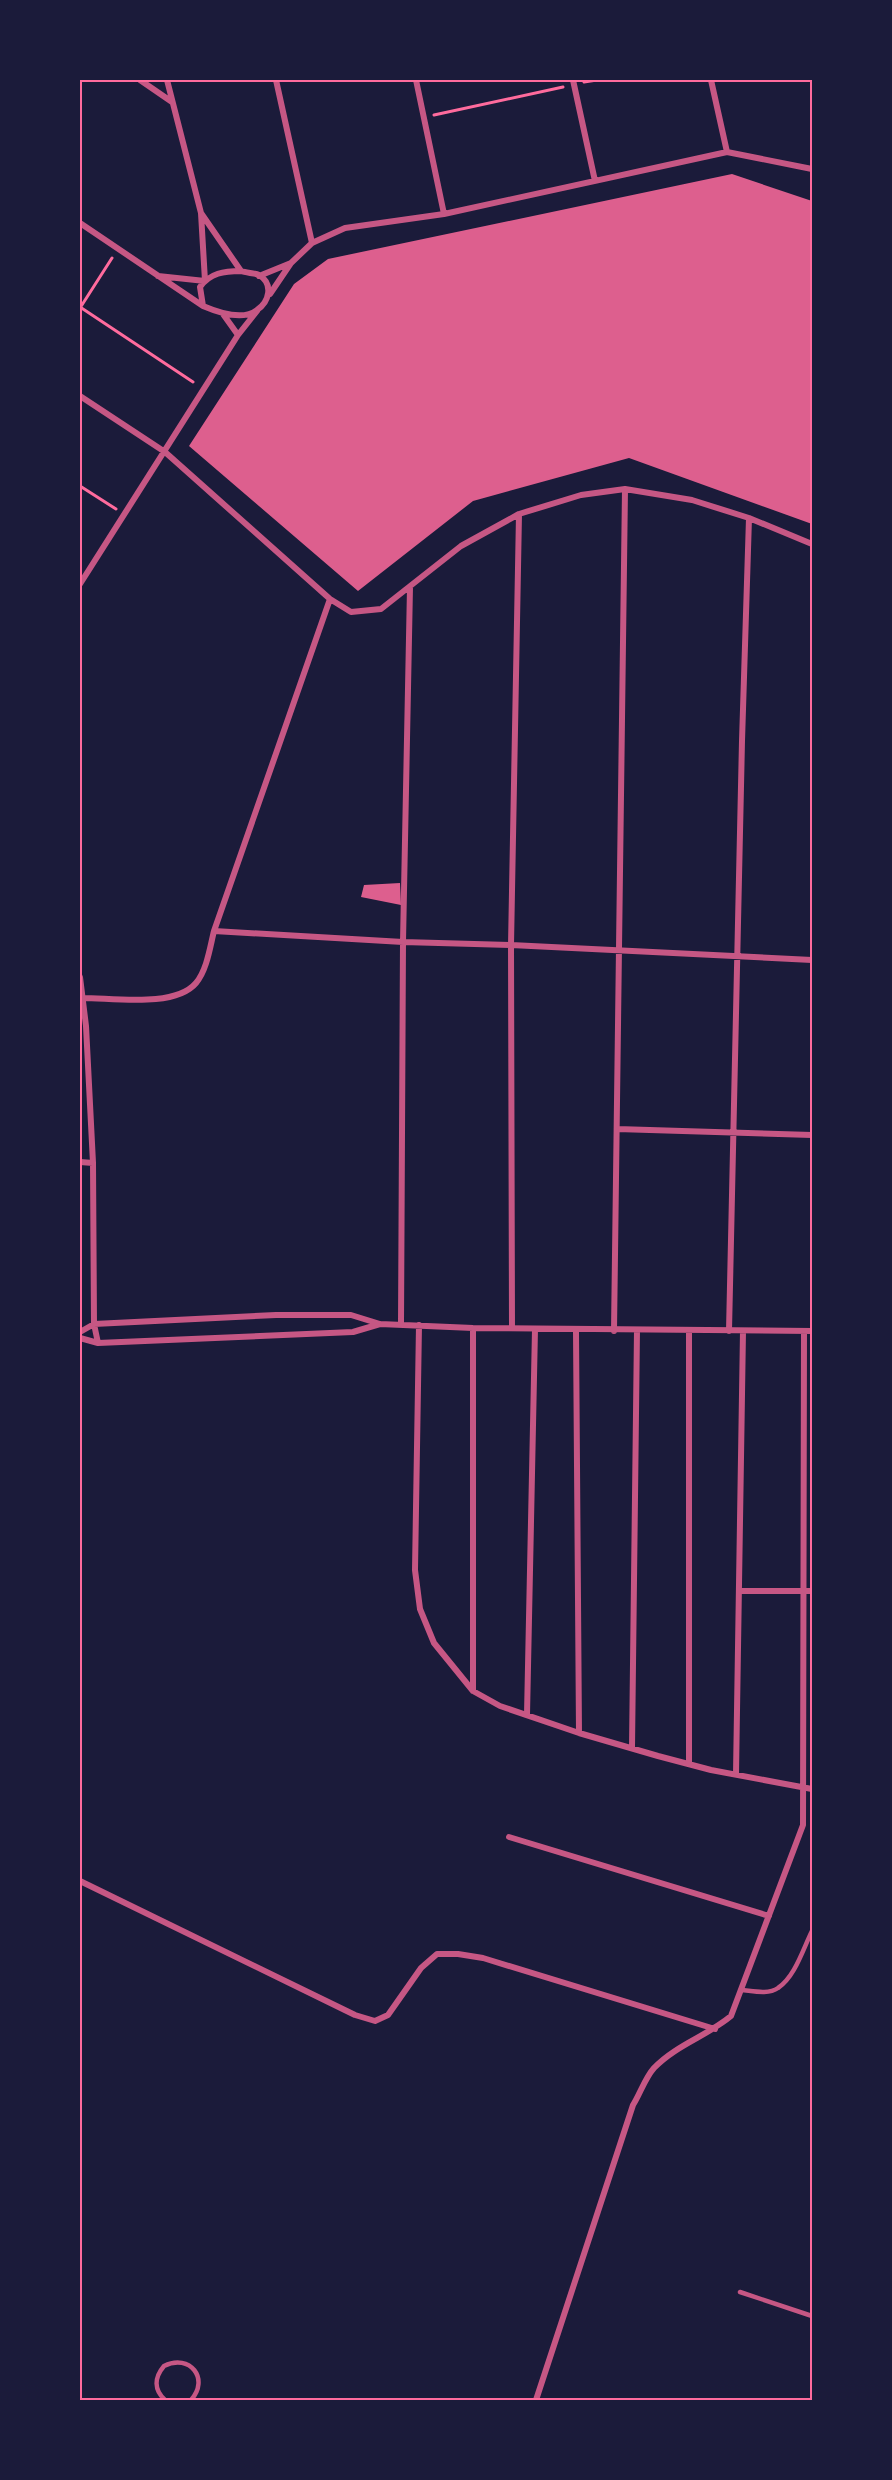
<svg xmlns="http://www.w3.org/2000/svg" width="892" height="2480" font-family="Jost,sans-serif">
  <rect width="100%" height="100%" fill="#1b1b3a"/>
  <path fill="#dd5f8e" d="M 732,174 L 812,201 L 812,524 L 629,458 L 473,501 L 358,591 L 189,446 L 294,284 L 328,259 Z
    M 400,883 L 401,905 L 361,897 L 364,885 Z"/>
  <g fill="none" stroke-linecap="round" stroke-linejoin="round">
    <path stroke="#ff6b9d" stroke-width="3" d="M 584,82 L 597,80
      M 434,115 L 563,87
      M 80,307 L 193,382
      M 80,308 L 112,258
      M 80,486 L 116,509"/>
    <path stroke="#c65784" stroke-width="4.5" d="M 741,1990 C 753,1991 768,1995 778,1988 C 795,1977 803,1949 812,1931
      M 740,2292 L 812,2316
      M 165,2400 C 154,2390 154,2378 164,2366 C 190,2353 210,2379 191,2400"/>
    <path stroke="#c65784" stroke-width="6" d="M 140,80 L 172,102
      M 167,80 L 201,213
      M 276,80 L 312,243
      M 416,80 L 444,214
      M 573,80 L 595,181
      M 711,80 L 727,152
      M 80,223 L 203,306
      M 291,263 L 312,243 L 345,228 L 444,214 L 727,152 L 812,169
      M 241,271 C 246,273 255,273 259,275 C 274,284 269,302 257,310 C 243,321 217,312 203,306 L 200,287 C 210,273 224,271 241,271 Z
      M 158,276 L 205,281 L 201,213 L 241,271
      M 259,276 L 291,263 L 270,294
      M 223,314 L 238,335 L 257,311
      M 80,396 L 165,452 L 330,599 L 351,612 L 381,609 L 461,546 L 519,514 L 581,495 L 625,489 L 692,500 L 749,518 L 812,544
      M 80,584 L 238,335
      M 330,599 L 214,931 L 403,942 L 511,945 L 812,960
      M 80,977 L 86,1026 L 93,1163 L 94,1324 L 98,1343
      M 83,998 C 113,998 175,1008 196,983 C 207,970 210,947 214,931
      M 617,1129 L 812,1135
      M 80,1162 L 93,1163
      M 401,1325 L 403,942 L 410,587
      M 419,1325 L 415,1570 L 420,1609 L 434,1643 L 473,1691 L 500,1706 L 579,1733 L 658,1756 L 711,1770 L 812,1789
      M 512,1328 L 511,945 L 519,514
      M 576,1331 L 579,1733
      M 614,1331 L 625,489
      M 729,1331 L 742,741 L 749,518
      M 80,1332 L 94,1324 L 276,1315 L 351,1315 L 380,1324 L 473,1328 L 812,1331
      M 80,1338 L 98,1343 L 353,1332 L 380,1324
      M 739,1591 L 812,1591
      M 473,1691 L 473,1328
      M 527,1715 L 535,1329
      M 632,1748 L 637,1330
      M 689,1764 L 689,1331
      M 736,1774 L 743,1331
      M 509,1837 L 769,1916
      M 80,1881 L 355,2015 L 375,2021 L 388,2015 L 421,1968 L 437,1954 L 458,1954 L 483,1958 L 715,2029
      M 536,2400 L 633,2105 C 640,2094 645,2078 654,2068 C 676,2045 707,2036 731,2016 L 803,1825 L 804,1331"/>
  </g>
  <rect width="892" height="2480" fill="none" stroke="#1b1b3a" stroke-width="162"/>
  <rect x="81" y="81" width="730" height="2318" fill="none" stroke="#ff6b9d" stroke-width="2"/>
</svg>
